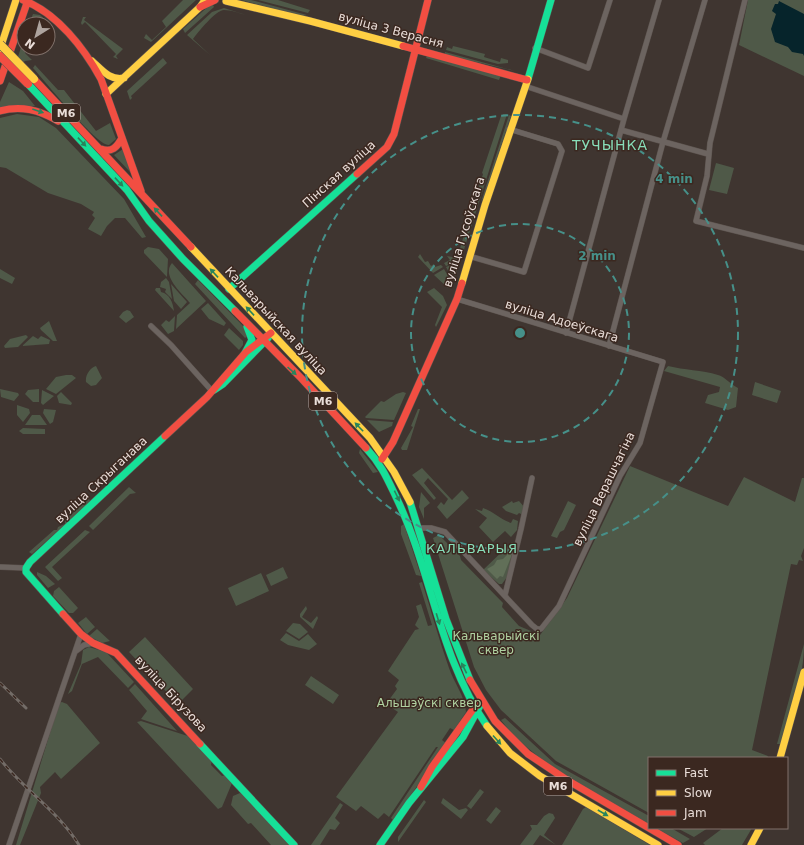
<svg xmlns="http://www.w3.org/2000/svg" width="804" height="845" font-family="'DejaVu Sans',sans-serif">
  <rect width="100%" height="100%" fill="#3f3530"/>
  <path fill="#4f5948" d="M 183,0 L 196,0 L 151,42 L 144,38 L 146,34 L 152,40 L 166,27 L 162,21 Z
    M 241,0 L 251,0 L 307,15 L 302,16 Z
    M 258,0 L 278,0 L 310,10 L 308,13 Z
    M 748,0 L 804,0 L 804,76 L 739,45 Z
    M 212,3 L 214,7 L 185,33 L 183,29 Z
    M 224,8 L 246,15 C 239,13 231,10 224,10 C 216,10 198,32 193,39 L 210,55 L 187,35 L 212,12 Z
    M 33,14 L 40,15 L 49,23 L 29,24 Z
    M 83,17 L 86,17 L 84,20 L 123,49 L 116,56 L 118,59 L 113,57 L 116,54 L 85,22 L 82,25 L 81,23 Z
    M 24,38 L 24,48 L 27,48 L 25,53 L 32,60 L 25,61 L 14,69 Z
    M 453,46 L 485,54 L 484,57 L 500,62 L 501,58 L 508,60 L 508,63 L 498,64 L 446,50 L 447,47 L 452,49 Z
    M 445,52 L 515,71 L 445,55 Z
    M 427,56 L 501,75 L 499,80 L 426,58 Z
    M 163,58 L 167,63 L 131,96 L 132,98 L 130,100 L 127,91 Z
    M 35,65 L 58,90 L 64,90 L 96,131 L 110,123 L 116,139 L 109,145 C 97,146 44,80 33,68 Z
    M 9,82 L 23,91 L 35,106 L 0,108 L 0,102 Z
    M 17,114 L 39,117 L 56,128 L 124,199 L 146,237 L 142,238 L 125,218 L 115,218 L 107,226 L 101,236 L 88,229 L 95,218 L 92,215 L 94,212 L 81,204 L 48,193 L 6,168 L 0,167 L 0,118 Z
    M 503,114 L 507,114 L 461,259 L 446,266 L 444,263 L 450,260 L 447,256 L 457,258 L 483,174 L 482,173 L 501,116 L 502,116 Z
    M 509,115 L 511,116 L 485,195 L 481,202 Z
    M 123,149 L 131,173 L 114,155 Z
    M 716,163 L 734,168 L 727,194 L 709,190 Z
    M 148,247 L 159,249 L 168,259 L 167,277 L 144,253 L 144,250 Z
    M 420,254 L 425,262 L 428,261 L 431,266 L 434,264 L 435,267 L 441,265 L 443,267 L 433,273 L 418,257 Z
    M 460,261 L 454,282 L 446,267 Z
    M 172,263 L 206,301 L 176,329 L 177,315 L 190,303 C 182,293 161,276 172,263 Z
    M 0,269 L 15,278 L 12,284 L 0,278 Z
    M 444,269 L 452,283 L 448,288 L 434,275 Z
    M 166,278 L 169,282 L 172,299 L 165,292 L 166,289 L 160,287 L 161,282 Z
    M 198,280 L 246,329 L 248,336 L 245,338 L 195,284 Z
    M 171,284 L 187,302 L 181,309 L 174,301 Z
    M 156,288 L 160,288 L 161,292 C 170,294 173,303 174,311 L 155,290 Z
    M 434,288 L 443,296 L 447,305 L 436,327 L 435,325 L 442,307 L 427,292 Z
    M 208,303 L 226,323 L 224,326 L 209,319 L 201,309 Z
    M 127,310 L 130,311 L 134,317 L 126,323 L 119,317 L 123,312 Z
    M 175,316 L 174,331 L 168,334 L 161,325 L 166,320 L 169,322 Z
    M 49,321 L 57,341 L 53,341 L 41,330 L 40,328 Z
    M 229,328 L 243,341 L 243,345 L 239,350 L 224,335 Z
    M 26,335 L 28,337 L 18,347 L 5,348 L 4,346 L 10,339 Z
    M 33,336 L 38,339 L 41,336 L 50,340 L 49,344 L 22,346 Z
    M 96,366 L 102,378 L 96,385 L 91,386 L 86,382 C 85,375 90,368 96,366 Z
    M 668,366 C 684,370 702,370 718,375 C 724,376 731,385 738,388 L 736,407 L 728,410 L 705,403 L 708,395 L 719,392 L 720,387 L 664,371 Z
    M 66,375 L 72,375 L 76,378 L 56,394 L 46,389 L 56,377 Z
    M 755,382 L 781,391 L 777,403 L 752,395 Z
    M 0,389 L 18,393 L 19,395 L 14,401 L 1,397 Z
    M 39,389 L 39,402 L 33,402 L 25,394 L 28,390 Z
    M 42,390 L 54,396 L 43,405 L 41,403 Z
    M 61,392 L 72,403 L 71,405 L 59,403 L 57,396 Z
    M 403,392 L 406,393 L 394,420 L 366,418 L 365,417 L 381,401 L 384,402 L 396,394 Z
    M 17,405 L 29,409 L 30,413 L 23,422 L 17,415 Z
    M 44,409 L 56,410 L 53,422 L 50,424 L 43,413 Z
    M 418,409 L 420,409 L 407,450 L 402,450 L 401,448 L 413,427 L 411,426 Z
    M 32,415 L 40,415 L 47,425 L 25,425 Z
    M 367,420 L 393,422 L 392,426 L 379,432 Z
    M 23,428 L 45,429 L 45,434 L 23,434 L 19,431 Z
    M 360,449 L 378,472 L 373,473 L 359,453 Z
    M 630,466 L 728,506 L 744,477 L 795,502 L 802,478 L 804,478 L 804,548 L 801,556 L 803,561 L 799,560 L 797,565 L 791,564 L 752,750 L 768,756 L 767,758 L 649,758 L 649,813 L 556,761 L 501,710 L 486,690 L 474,667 L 433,538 L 439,535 L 460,556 L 461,560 L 503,603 L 502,607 L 519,626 L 531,631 L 535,642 L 567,598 Z
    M 422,468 L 452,500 L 462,490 L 469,498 L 447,519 L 437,507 L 441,502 L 444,505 L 448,499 L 428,478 L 424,483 L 436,498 L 434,500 L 412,475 Z
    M 129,487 L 136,493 L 130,494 L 93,530 L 89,526 Z
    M 421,492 L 430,503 L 424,508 L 424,519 L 419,507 Z
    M 89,499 L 90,501 L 88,504 L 32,554 L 29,552 L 54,530 L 57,530 L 58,527 L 65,524 L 65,520 Z
    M 512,501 L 513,503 L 519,501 L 525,508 L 523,515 L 519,513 L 517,515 L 506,511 L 502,507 Z
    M 568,501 L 576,505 L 564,530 L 560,532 L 557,538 L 551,536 Z
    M 483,508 C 494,512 500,519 511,523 L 513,519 L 518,521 L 517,530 L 511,537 L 505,531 L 493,542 L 479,527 L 487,518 L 475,509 L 482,511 Z
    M 404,524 L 421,576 L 416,575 L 401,534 L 401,526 Z
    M 85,530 L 90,532 L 52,567 L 62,578 L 58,581 L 45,567 Z
    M 512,542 L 515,544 L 507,577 L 502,584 L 499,584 L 483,570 Z
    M 283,567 L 288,578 L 271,586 L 266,575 Z
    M 37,572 L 46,576 L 55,584 L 48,588 L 37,575 Z
    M 261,573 L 269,591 L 236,606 L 228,588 Z
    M 422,582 C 431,610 439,640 449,668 C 454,683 465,696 466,712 L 454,730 L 450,728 L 442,740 L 447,744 L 393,820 L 391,818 L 438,747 L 436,747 L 389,817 L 384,813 L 378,819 L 361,806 L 356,811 L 336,797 L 398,712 L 386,704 L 397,689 L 395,686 L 399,680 L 388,671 L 415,630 L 419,629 L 415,625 L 419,617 L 416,606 L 421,604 L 428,626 L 432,625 L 419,583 Z
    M 59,587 L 78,608 L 73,613 L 69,613 L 53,596 L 54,591 Z
    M 306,606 L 307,609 L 302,617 L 311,623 L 317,616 L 318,618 L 313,629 L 300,617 L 300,614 Z
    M 86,617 L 95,627 L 87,634 L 78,623 Z
    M 293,623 L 300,624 L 308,632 L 299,639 L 286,631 Z
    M 97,629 L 110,641 L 102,643 L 89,636 Z
    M 286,633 L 299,641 L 308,634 L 317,644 L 309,650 L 288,645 L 280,640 Z
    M 145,637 L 193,689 L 178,704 L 129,652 Z
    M 804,644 C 804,679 791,711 781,744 L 777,744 Z
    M 89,647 L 106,652 L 134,682 L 128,688 L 98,657 L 82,664 L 72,691 L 68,694 L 81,664 L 83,650 Z
    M 311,676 L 339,695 L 333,704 L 305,685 Z
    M 135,684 L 177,731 L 141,719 L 147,711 L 129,690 Z
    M 62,702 L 67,704 L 100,743 L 61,779 L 55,772 L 40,787 L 41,793 L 20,845 L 16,845 L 59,703 Z
    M 505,718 L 555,764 L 649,816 L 649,824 C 599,794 537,767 501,720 Z
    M 141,721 L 194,738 L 212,760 L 211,765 L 222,776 L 226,775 L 232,783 L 222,807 L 218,809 L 137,722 Z
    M 480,789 L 484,792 L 471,809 L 467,806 Z
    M 240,793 L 243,794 L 289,845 L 271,845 L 251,823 L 248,824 L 231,805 L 233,796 Z
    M 443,798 L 459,810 L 466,808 L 468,810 L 461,819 L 441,803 Z
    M 424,800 L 426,802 L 398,842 L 398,837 Z
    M 340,803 L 343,805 L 335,818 L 340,823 L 335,830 L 330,829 L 320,845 L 311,845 Z
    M 496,807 L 501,811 L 491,824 L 486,820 Z
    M 586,807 L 650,845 L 562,845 L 583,809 Z
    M 549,813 L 553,814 L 555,818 L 544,835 L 556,845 L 540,835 L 533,845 L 520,845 L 532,829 L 530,825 L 537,825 L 544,816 Z
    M 656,828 L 671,828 L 690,839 L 683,843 Z
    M 677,828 L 708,828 L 694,837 Z
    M 723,828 L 752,828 L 742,845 L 705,845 L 703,843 Z"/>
  <path fill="#616f58" d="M 514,545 L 513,552 L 503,577 L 500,576 L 497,579 L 487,569 L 494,565 L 497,560 L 503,559 L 507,555 L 506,550 Z"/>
  <path fill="#06242b" d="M 779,1 L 804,14 L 804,56 L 803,54 L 792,52 L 788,47 L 775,42 L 771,29 L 776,14 L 772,11 L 775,4 L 778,4 Z"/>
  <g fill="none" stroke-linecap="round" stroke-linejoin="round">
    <defs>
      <path id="street" d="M 745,0 L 710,143 L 707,176 L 696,221 L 804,248
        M 535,48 L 588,68 L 610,0
        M 525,86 L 624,119
        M 621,130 L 708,154
        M 469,256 L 524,272 L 562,151 L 558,144 L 509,129
        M 151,326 L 171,345 L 212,391
        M 566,333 L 624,119 L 659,0
        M 609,346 L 663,142 L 705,0
        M 419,528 L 431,528 L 445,532 L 532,625 L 537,629 L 541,629 L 559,606 L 620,476 L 640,443 L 663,362 L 457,299
        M 0,567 L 26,568
        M 505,595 L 521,529 L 532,478
        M 76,651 L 84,645 L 93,643
        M 9,845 L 81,634"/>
      <path id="fast" d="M 528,79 L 551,0
        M 28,84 L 127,190 L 149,221 L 183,259 L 235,311
        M 229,289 L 357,174
        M 244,355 L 252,340 L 247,327
        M 214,390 L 223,384 L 268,338
        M 366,448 C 381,464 387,478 396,497 C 432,571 439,658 487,726
        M 410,502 L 446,619 L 470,680
        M 63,614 L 26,572 L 26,568 L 30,562 L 163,438
        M 200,744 L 294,845
        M 380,845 L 409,803 L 463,737 L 482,702"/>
      <path id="slow" d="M 226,1 L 310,21 L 403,46
        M 0,49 L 16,0
        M 92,61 C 102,70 110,81 124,78
        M 106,94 L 200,7 L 205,0
        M 191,247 L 370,438 L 394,472 L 410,502
        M 462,283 L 485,205 L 528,79
        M 487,726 L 510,753 L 540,776 L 658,845
        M 780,758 L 804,672
        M 751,845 L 760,828"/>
      <path id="jam" d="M 23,0 C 57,13 84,48 101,79 L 141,191
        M 200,7 L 215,0
        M 403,46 L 527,80
        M 34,79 L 191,247
        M 0,81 L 28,0
        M 0,111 C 21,105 39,110 58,121
        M 101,149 C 112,153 117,147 122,138
        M 357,174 L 387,147 L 394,134 L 428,0
        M 235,311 L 302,379 L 366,448
        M 165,436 L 207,397 L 246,352 L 271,333
        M 382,459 L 393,442 L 457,299 L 462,283
        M 63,614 L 81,634 L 93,643 L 116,653 L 200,744
        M 470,680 L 495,721 L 528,754 L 567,780 L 678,845
        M 421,787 L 432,767 L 474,708 L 478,705"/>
    </defs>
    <use href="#street" stroke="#5d544f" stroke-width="6"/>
    <use href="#fast" stroke="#5d544f" stroke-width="8"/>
    <use href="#slow" stroke="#5d544f" stroke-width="8"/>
    <use href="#jam" stroke="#5d544f" stroke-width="8"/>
    <use href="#street" stroke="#6c6460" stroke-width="5"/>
    <use href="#fast" stroke="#16e098" stroke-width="7"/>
    <use href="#slow" stroke="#ffcf43" stroke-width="7"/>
    <use href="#jam" stroke="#f24e42" stroke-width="7"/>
    <defs>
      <path id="rail" d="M 0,683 L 26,708
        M 0,759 C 24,790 58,811 79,845"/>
    </defs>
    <use href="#rail" stroke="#736c67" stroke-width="3"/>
    <use href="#rail" stroke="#3b2820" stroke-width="1.5" stroke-dasharray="4.5" stroke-linecap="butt"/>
    <defs>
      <path id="slow-bridge" d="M 0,44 L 34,79"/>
      <path id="jam-bridge" d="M 0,56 L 28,84"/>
    </defs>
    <use href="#slow-bridge" stroke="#5d544f" stroke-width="9" stroke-linecap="butt"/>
    <use href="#jam-bridge" stroke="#5d544f" stroke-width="9" stroke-linecap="butt"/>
    <use href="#slow-bridge" stroke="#ffcf43" stroke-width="8"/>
    <use href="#jam-bridge" stroke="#f24e42" stroke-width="8"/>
  </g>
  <defs><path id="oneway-solid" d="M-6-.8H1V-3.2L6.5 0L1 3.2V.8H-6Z"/></defs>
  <g fill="#28845c">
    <use href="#oneway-solid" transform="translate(38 111) rotate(19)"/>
    <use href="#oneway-solid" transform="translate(82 142) rotate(47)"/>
    <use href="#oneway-solid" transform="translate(119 182) rotate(47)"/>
    <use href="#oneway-solid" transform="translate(158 212) rotate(-133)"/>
    <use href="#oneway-solid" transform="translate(214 273) rotate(-133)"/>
    <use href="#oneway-solid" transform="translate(250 311) rotate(-133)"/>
    <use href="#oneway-solid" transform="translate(292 371) rotate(42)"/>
    <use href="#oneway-solid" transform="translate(359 427) rotate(-134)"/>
    <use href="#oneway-solid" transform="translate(397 496) rotate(64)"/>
    <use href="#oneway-solid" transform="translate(438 619) rotate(73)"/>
    <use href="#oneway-solid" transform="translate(464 668) rotate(-116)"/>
    <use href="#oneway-solid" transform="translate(497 740) rotate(48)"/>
    <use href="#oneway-solid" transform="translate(603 813) rotate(30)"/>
  </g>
  <g fill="none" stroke="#469089" stroke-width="2" stroke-dasharray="7 5">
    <circle cx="520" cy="333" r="109"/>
    <circle cx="520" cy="333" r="218"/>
  </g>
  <g text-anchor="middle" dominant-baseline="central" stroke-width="3" stroke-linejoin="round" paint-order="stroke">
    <g fill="#3b2820" stroke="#b6a7a2" stroke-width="1">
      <rect x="52" y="104" width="28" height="18" rx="3"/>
      <rect x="309" y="392" width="28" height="18" rx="3"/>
      <rect x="544" y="777" width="28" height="18" rx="3"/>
    </g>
    <g font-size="11" font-weight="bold" fill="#eaded9">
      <text x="66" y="113">М6</text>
      <text x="323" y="401">М6</text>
      <text x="558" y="786">М6</text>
    </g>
    <g font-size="12" fill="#eaded9" stroke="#3b2820">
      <text transform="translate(391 30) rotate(15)">вуліца 3 Верасня</text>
      <text transform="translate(339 174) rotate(-42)">Пінская вуліца</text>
      <text transform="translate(464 232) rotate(-73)">вуліца Гусоўскага</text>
      <text transform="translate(276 321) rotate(47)">Кальварыйская вуліца</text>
      <text transform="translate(562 321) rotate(17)">вуліца Адоеўскага</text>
      <text transform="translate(101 480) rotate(-43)">вуліца Скрыганава</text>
      <text transform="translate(604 489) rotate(-64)">вуліца Верашчагіна</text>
      <text transform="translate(171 694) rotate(47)">вуліца Бірузова</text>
    </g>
    <g font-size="12" fill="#b0d2a1" stroke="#3b2820">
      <text x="496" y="636">Кальварыйскі<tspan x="496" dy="14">сквер</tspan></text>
      <text x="429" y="703">Альшэўскі сквер</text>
    </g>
    <g font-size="13" letter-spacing="1" fill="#87ddb9" stroke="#3b2820">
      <text x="472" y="548">КАЛЬВАРЫЯ</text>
    </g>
    <g font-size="14" letter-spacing="1" fill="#87ddb9" stroke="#3b2820">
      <text x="610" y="145">ТУЧЫНКА</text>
    </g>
  </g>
  <circle cx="520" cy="333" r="6" fill="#469089" stroke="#3b2820" stroke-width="2"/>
  <g font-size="12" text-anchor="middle" font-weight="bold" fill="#469089" stroke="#3b2820" stroke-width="3" stroke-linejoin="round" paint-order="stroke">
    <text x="674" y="183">4 min</text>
    <text x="597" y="260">2 min</text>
  </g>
  <rect x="648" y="757" width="140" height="72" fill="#3b2820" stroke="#81716a"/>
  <rect x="656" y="770" width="20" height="6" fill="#16e098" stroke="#81716a"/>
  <text x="684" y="777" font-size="12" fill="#eaded9">Fast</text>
  <rect x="656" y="790" width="20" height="6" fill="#ffcf43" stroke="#81716a"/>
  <text x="684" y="797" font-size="12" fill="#eaded9">Slow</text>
  <rect x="656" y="810" width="20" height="6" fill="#f24e42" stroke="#81716a"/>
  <text x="684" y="817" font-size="12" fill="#eaded9">Jam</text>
  <g transform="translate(36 36) rotate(217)"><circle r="19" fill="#3b2820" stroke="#81716a"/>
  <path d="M0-3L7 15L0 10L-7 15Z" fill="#aea39e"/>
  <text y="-6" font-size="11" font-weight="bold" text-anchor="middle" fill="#eaded9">N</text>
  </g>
</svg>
